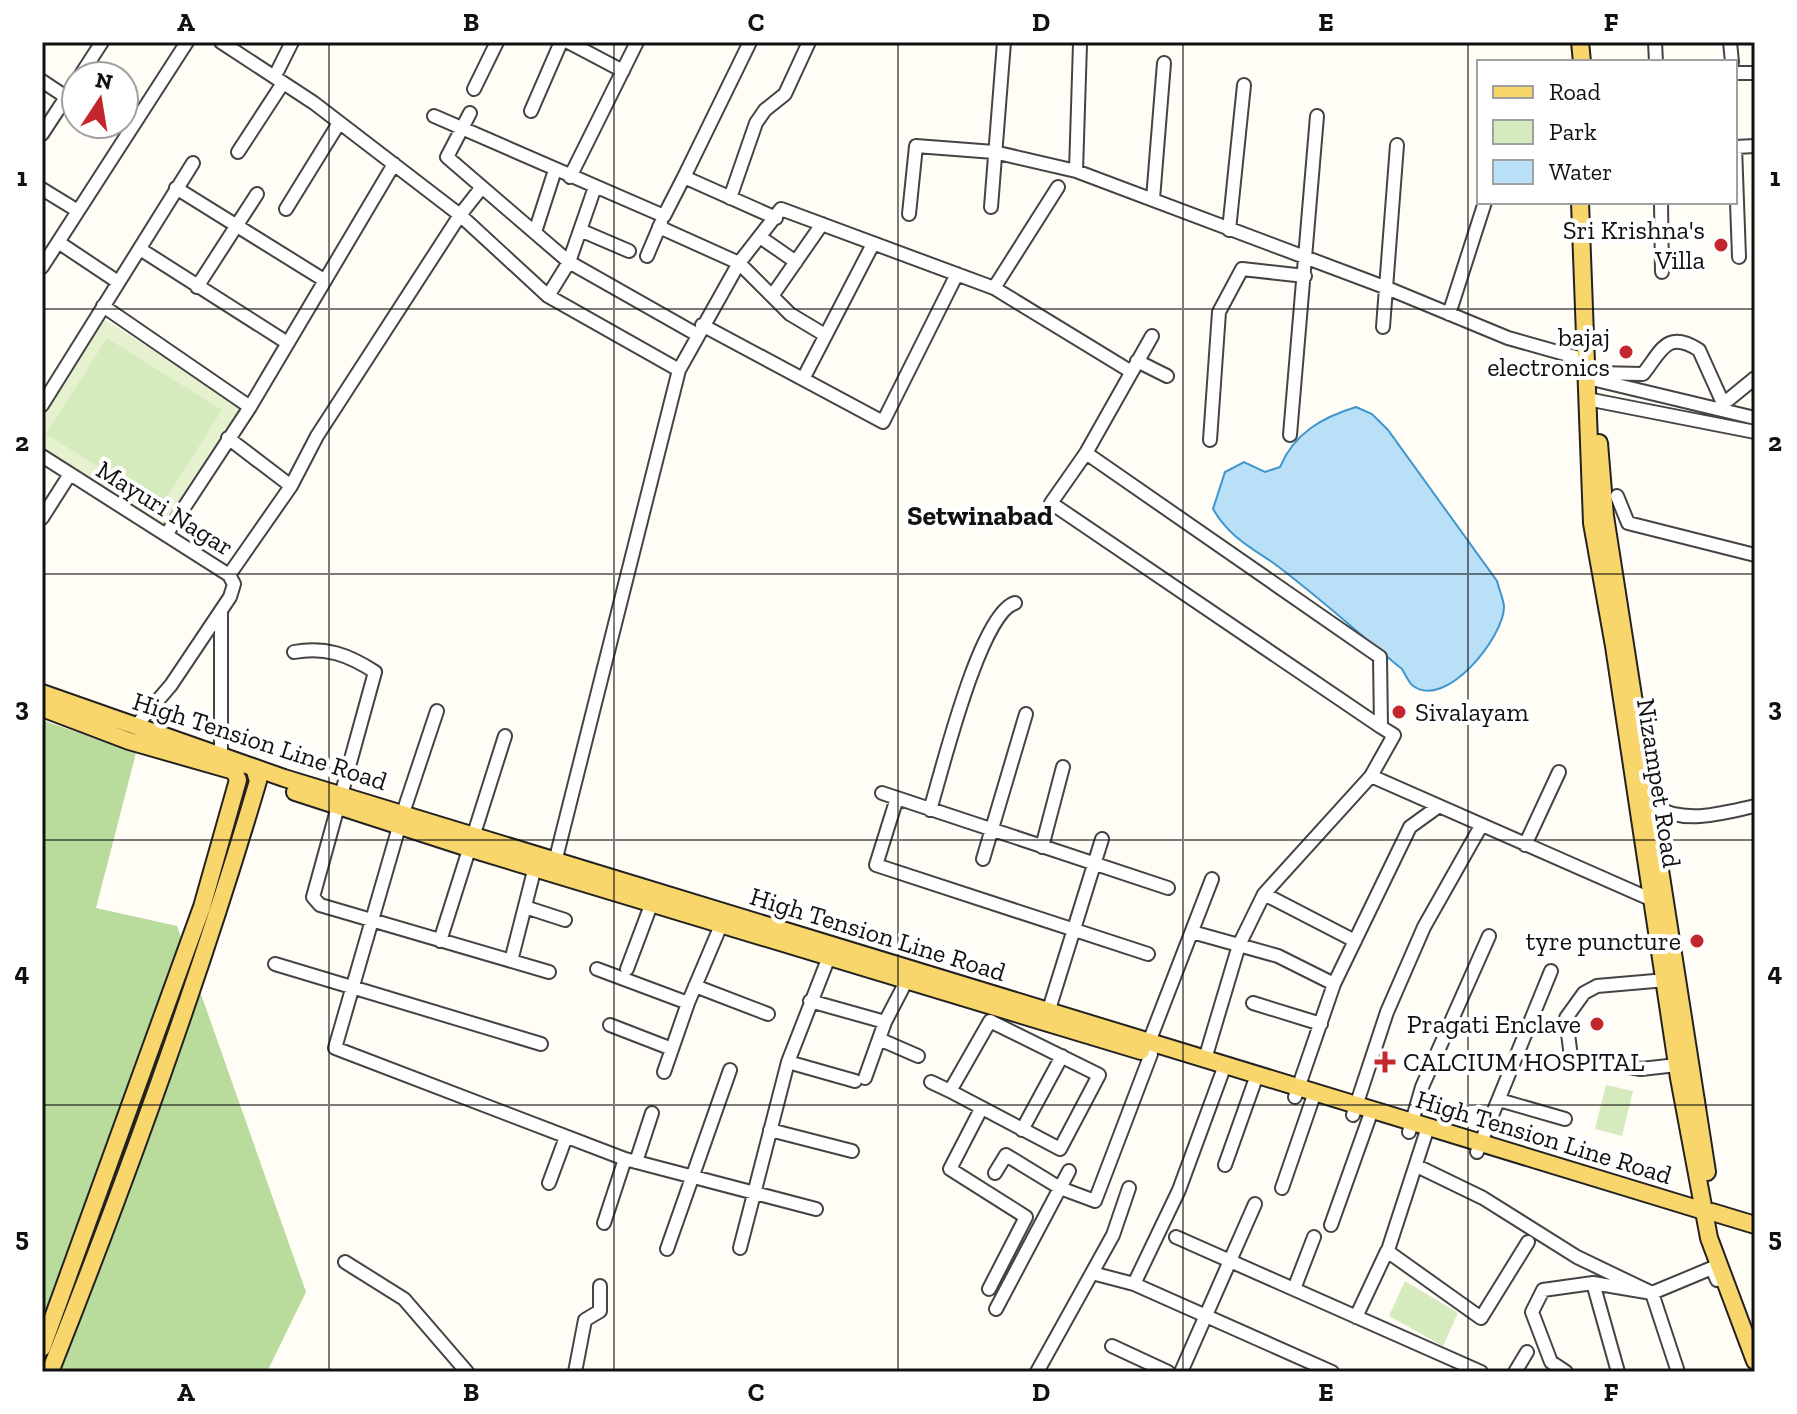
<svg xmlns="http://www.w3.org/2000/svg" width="1797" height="1414" font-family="'Zilla Slab',serif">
  <rect width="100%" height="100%" fill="#fffdf5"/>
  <path fill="#d5ebbd" d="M 105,320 L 242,407 L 165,526 L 42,447 L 42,418 Z
    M 1606,1085 L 1633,1091 L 1622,1136 L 1595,1129 Z
    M 1405,1281 L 1458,1313 L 1443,1346 L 1389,1316 Z"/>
  <path fill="#b9dc9c" d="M 42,720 L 136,753 L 96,908 L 177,926 L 306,1292 L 267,1372 L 42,1372 Z"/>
  <path fill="#e6f2cf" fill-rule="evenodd" d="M 105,320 L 242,407 L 165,526 L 42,447 L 42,418 ZM 107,338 L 222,410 L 161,506 L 46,434 Z"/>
  <path fill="#b9e0f7" stroke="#3f96cf" stroke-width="2" d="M 1356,407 L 1372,414 L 1388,430 L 1497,581 C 1499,589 1503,598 1504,606 C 1505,636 1445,712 1412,685 C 1408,681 1405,674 1402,669 C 1359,634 1317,595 1272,562 C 1248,546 1228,535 1213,509 L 1225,472 L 1244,462 L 1265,472 L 1280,467 C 1294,433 1323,417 1356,407 Z"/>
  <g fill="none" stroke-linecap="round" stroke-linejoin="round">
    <defs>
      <path id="minor" d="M 221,42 L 314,103 L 460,215 L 548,296 L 679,370
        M 568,42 L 623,71
        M 1655,42 L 1656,62
        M 1730,42 L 1732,62
        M 278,70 L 292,42
        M 1735,73 L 1755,73
        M 80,76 L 102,42
        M 42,81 L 66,97
        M 474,89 L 497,42
        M 531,111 L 561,42
        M 470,113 L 447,157 L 569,262 L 696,334
        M 434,116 L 664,216 L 684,177 L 776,218
        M 42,134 L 76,82
        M 238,152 L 283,83
        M 1076,171 L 1080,44
        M 570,177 L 637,42
        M 684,177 L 750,42
        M 176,188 L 324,280
        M 42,189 L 78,211
        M 730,198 L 756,123 L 765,110 L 785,94 L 809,42
        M 1153,199 L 1164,63
        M 1661,202 L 1662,272
        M 991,207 L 1004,42
        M 286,209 L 339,123
        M 909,214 L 916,146 L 994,152 L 1076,171 L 1387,288 L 1508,338 L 1586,360
        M 659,227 L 739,263 L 790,314 L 825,335
        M 580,230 L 629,251
        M 1229,230 L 1244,85
        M 535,232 L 555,170
        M 760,237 L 796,262
        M 58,242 L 118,282
        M 140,249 L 286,342
        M 647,256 L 661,223
        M 1739,257 L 1735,147 L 1755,146
        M 42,267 L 187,42
        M 197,287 L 257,194
        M 994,288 L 1058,187
        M 548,296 L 569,262 L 595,187
        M 772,296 L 822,224
        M 103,306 L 250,407
        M 1449,314 L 1485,202
        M 702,325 L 883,422 L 957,274
        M 1383,327 L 1397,145
        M 1152,336 L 1086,453 L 1380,657 L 1381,727 L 1394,735 L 1371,776 L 1264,894 L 1239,945 L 1205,1059
        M 1137,361 L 1167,376
        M 1596,373 L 1643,374 C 1661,352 1666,329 1699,350 L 1722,401 L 1728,400 L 1755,378
        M 803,379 L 873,244
        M 1596,380 L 1755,418
        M 1587,399 L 1755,432
        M 42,405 L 193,163
        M 1290,435 L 1317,116
        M 228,438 L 291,486
        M 1210,440 L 1219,312 L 1242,269 L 1305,276
        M 1086,453 L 1051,503 L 1381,727
        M 42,456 L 229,575 L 234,584 L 230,597 L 171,685 L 135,727
        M 1617,496 L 1628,523 L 1755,555
        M 42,518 L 70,474
        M 166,535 L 250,407 L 394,164
        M 229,575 L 291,486 L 317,436 L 460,215 L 482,187
        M 221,611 L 221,756
        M 294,652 C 325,646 349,655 375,672 L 313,897 L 320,905 L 549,972
        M 437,711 L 403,813 L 335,1048 L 625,1159 L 816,1209
        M 1371,776 L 1657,902
        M 882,793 L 1168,888
        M 897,798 L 876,865 L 1148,954
        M 1651,805 C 1685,825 1718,814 1755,806
        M 930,810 C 942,771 980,613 1015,603
        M 1525,845 L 1559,772
        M 1042,847 L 1063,767
        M 983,859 L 1026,714
        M 554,866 L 679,370 L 739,263 L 781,209 L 994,288 L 1130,371
        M 1264,894 L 1355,941
        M 525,907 L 565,920
        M 1192,932 L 1278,956 L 1334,984 L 1410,827 L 1439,806
        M 440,941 L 505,736
        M 511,961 L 536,863
        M 275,964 L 541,1044
        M 597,969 L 688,1003
        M 627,969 L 654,897
        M 1666,980 L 1597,986 L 1584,993 L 1566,1018 L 1571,1057 L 1641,1069 L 1677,1065
        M 695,986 L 768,1014
        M 810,1001 L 885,1022
        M 1253,1003 L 1321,1024
        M 1046,1019 L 1102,839
        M 990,1021 L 1099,1075 L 1060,1149 L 950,1091 Z
        M 610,1025 L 672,1049
        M 879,1039 L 918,1056
        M 1149,1042 L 1212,879
        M 788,1062 L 855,1081
        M 664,1072 L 688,1003 L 724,918
        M 865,1078 L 885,1022 L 910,974
        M 931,1082 L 950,1091
        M 1295,1097 L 1334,984
        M 1499,1100 L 1565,1119
        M 981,1109 L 950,1169 L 1026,1217 L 989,1289
        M 1353,1115 L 1387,1012 L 1424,927 L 1481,826
        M 770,1130 L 852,1151
        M 1022,1130 L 1062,1056
        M 1409,1132 L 1422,1087 L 1489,936
        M 1477,1152 L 1551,971
        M 636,1162 L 652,1113
        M 1225,1165 L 1257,1075
        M 1417,1166 L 1483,1198 L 1577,1257 L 1652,1293 L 1678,1372
        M 995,1173 L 1006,1155 L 1060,1188 L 1095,1201 L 1151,1054
        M 549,1183 L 566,1137
        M 1282,1188 L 1315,1092
        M 604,1223 L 625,1159
        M 1331,1225 L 1372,1110
        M 1176,1237 L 1481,1372
        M 1389,1247 L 1428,1127
        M 740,1248 L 788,1062 L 832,949
        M 667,1249 L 730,1070
        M 345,1262 L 404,1299 L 467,1372
        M 1092,1273 L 1134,1284 L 1332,1372
        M 1593,1283 L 1618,1372
        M 1134,1284 L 1179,1190 L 1225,1065
        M 1294,1289 L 1314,1237
        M 996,1309 L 1069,1171
        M 1356,1317 L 1387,1251 L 1481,1318 L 1528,1242
        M 1112,1346 L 1168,1372
        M 575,1372 L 585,1320 L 600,1311 L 600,1286
        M 1037,1372 L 1113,1235 L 1129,1188
        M 1181,1372 L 1255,1204
        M 1515,1372 L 1527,1352
        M 1566,1372 L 1551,1362 L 1532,1312 L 1543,1290 L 1593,1283 L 1652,1293 L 1712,1268 L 1717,1280"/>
      <path id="major" d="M 1580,42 L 1582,62
        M 1580,202 L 1592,523 L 1614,646 L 1679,1078 L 1709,1238 L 1755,1361
        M 1599,443 L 1605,516 L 1707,1172
        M 42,693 L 284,778 L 1704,1211
        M 42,708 L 129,741 L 234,771 L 238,780 L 202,907 L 42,1348
        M 295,792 L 468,848 L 1141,1051
        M 1712,1212 L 1755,1225
        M 50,1372 C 127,1178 199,981 258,781 L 254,768"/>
    </defs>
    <use href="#minor" stroke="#444" stroke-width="16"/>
    <use href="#major" stroke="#222" stroke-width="20"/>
    <use href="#minor" stroke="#fff" stroke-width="12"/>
    <use href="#major" stroke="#f9d66b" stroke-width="16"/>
  </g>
  <path fill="none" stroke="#111" stroke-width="2" stroke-opacity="0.55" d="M 329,42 L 329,1372M 614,42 L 614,1372M 898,42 L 898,1372M 1183,42 L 1183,1372M 1468,42 L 1468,1372M 42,309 L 1755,309M 42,574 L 1755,574M 42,840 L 1755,840M 42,1105 L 1755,1105"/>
  <g fill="#c4262e" stroke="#fff" stroke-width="3">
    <circle cx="1721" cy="245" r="8"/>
    <circle cx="1626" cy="352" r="8"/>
    <circle cx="1399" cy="712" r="8"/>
    <circle cx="1697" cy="941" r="8"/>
    <circle cx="1597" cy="1024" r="8"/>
    <path d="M1381 1050h8v8h8v8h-8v8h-8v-8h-8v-8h8z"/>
  </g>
  <g text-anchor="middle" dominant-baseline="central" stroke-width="8" stroke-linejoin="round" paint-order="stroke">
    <g font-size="26" fill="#111" stroke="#fff" text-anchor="end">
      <text x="1705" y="230">Sri Krishna's<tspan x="1705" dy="30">Villa</tspan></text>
      <text x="1610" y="337">bajaj<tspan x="1610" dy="30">electronics</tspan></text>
      <text x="1415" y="712" text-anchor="start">Sivalayam</text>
      <text x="1681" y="941">tyre puncture</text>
      <text x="1581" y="1024">Pragati Enclave</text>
      <text x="1403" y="1062" text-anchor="start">CALCIUM HOSPITAL</text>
    </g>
    <g font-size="26" fill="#111" stroke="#fff">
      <text transform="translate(165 508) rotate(32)">Mayuri Nagar</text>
      <text transform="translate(260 741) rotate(18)">High Tension Line Road</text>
      <text transform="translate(1659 783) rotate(81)">Nizampet Road</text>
      <text transform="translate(878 934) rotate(17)">High Tension Line Road</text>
      <text transform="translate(1544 1137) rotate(17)">High Tension Line Road</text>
    </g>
    <g font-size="28" font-weight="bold" fill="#111" stroke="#fff">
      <text x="980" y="515">Setwinabad</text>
    </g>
  </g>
  <rect width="1797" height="1414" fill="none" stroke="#ffffff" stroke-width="88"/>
  <rect x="1477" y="60" width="260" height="144" fill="#ffffff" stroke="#a0a0a0" stroke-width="2"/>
  <rect x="1493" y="86" width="40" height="12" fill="#f9d66b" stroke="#a0a0a0" stroke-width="2"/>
  <text x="1549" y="100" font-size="24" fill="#111111">Road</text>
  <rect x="1493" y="120" width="40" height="24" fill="#d5ebbd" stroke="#a0a0a0" stroke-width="2"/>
  <text x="1549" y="140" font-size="24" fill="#111111">Park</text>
  <rect x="1493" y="160" width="40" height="24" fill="#b9e0f7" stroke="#a0a0a0" stroke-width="2"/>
  <text x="1549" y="180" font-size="24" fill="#111111">Water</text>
  <g transform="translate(100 100) rotate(12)"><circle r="38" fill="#ffffff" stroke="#a0a0a0" stroke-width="2"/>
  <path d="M0-6L14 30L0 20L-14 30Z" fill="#c4262e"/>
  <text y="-12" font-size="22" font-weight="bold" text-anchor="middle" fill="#111111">N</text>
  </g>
  <rect x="44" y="44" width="1709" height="1326" fill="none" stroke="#111" stroke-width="3"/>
  <g font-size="26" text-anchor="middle" font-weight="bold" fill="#111">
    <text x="186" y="31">A</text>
    <text x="471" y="31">B</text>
    <text x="756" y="31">C</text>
    <text x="1041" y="31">D</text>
    <text x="1326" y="31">E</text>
    <text x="1611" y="31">F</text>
    <text x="22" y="186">1</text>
    <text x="1775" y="186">1</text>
    <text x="22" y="451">2</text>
    <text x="1775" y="451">2</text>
    <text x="22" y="716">3</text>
    <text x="1775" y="716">3</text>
    <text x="22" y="981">4</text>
    <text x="1775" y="981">4</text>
    <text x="22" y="1246">5</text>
    <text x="1775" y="1246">5</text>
    <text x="186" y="1401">A</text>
    <text x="471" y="1401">B</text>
    <text x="756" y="1401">C</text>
    <text x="1041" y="1401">D</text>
    <text x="1326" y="1401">E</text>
    <text x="1611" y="1401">F</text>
  </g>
</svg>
